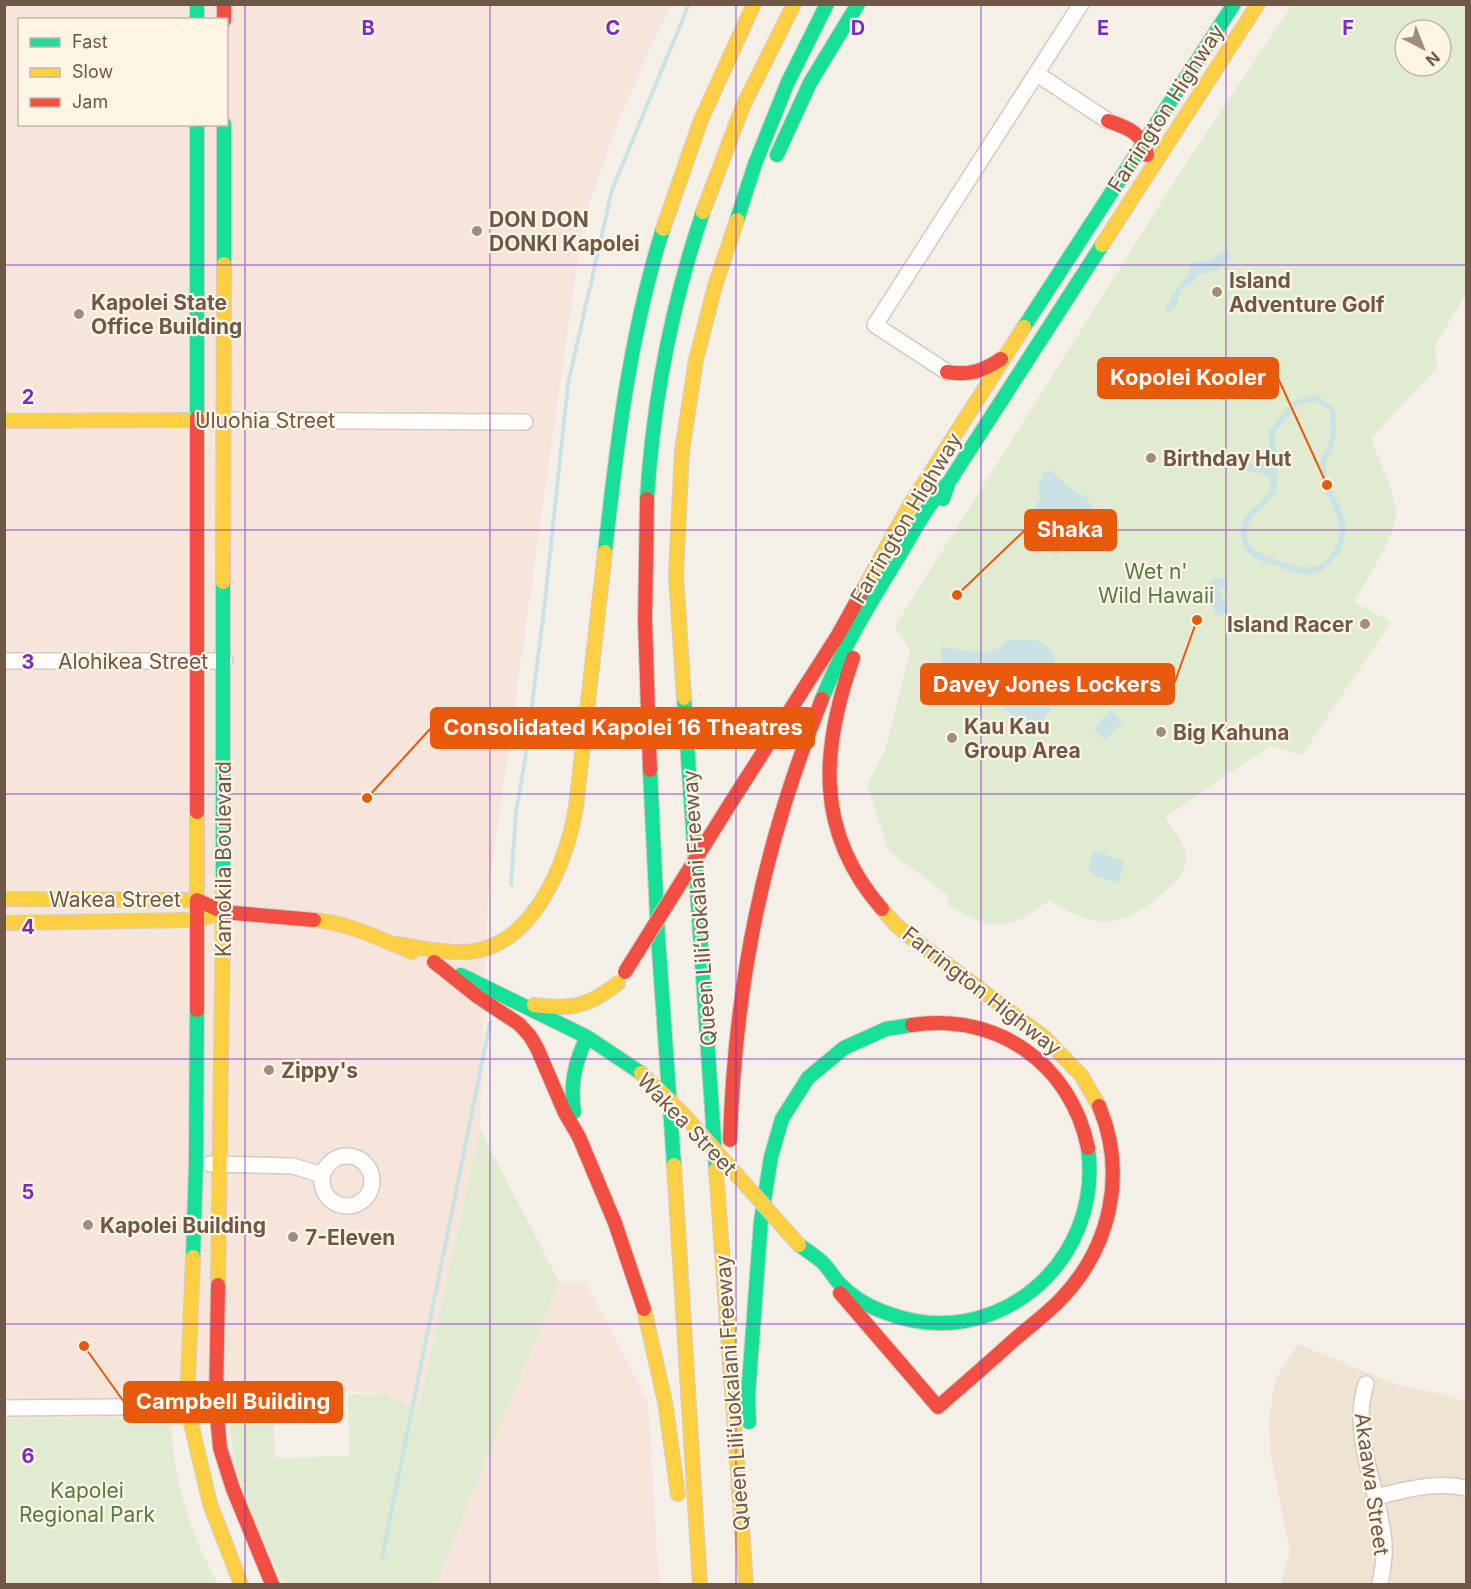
<svg xmlns="http://www.w3.org/2000/svg" width="1471" height="1589" font-family="Inter,sans-serif">
  <rect width="100%" height="100%" fill="#f5f0e7"/>
  <path fill="#eee3d4" d="M 1298,1344 L 1395,1384 L 1437,1393 L 1466,1401 L 1466,1584 L 1281,1584 L 1290,1552 L 1271,1455 L 1269,1420 L 1275,1380 Z"/>
  <path fill="#f5e5da" fill-rule="evenodd" d="M 4,5 L 672,5 L 652,44 L 620,117 L 591,198 L 581,237 L 488,893 L 480,1129 L 418,1410 L 385,1394 L 273,1386 L 226,1386 L 171,1418 L 5,1419 ZM 20,20 L 226,20 L 226,124 L 20,124 Z
    M 559,1282 L 585,1282 L 648,1400 L 659,1584 L 436,1584 Z"/>
  <path fill="#e0ebd2" fill-rule="evenodd" d="M 1292,5 L 1466,5 L 1466,293 L 1435,346 L 1437,367 L 1371,439 C 1378,458 1396,495 1396,514 C 1396,536 1365,582 1354,602 L 1391,622 L 1302,755 L 1270,746 L 1165,817 C 1172,830 1186,842 1186,857 C 1186,873 1176,882 1165,891 C 1122,930 1098,930 1049,900 C 1032,915 1008,930 984,923 C 972,919 961,912 949,906 L 947,894 L 889,851 L 867,785 L 885,750 L 910,651 L 895,626 L 1181,171 ZM 1405,30 L 1441,30 L 1441,66 L 1405,66 Z
    M 480,1129 L 559,1282 L 436,1584 L 284,1584 C 267,1550 250,1515 239,1478 C 230,1448 229,1416 226,1386 L 273,1386 L 275,1458 L 349,1456 L 348,1395 L 385,1394 L 418,1410 Z
    M 171,1418 C 173,1481 188,1529 218,1584 L 5,1584 L 5,1419 Z"/>
  <path fill="#cae2e4" fill-rule="evenodd" d="M 1228,250 L 1230,259 L 1223,263 L 1219,269 L 1199,275 L 1190,285 L 1181,290 L 1176,307 L 1169,313 L 1165,312 C 1171,291 1186,283 1193,262 L 1207,261 Z
    M 1316,395 L 1335,408 C 1337,423 1337,434 1333,448 C 1331,454 1326,460 1326,465 C 1325,496 1356,511 1342,547 C 1338,558 1324,572 1313,574 C 1297,578 1283,567 1269,563 C 1265,561 1260,561 1256,559 C 1248,555 1243,545 1241,537 C 1236,510 1272,504 1271,480 L 1262,473 L 1247,471 L 1243,462 C 1254,465 1259,464 1269,457 L 1269,430 L 1295,400 ZM 1315,401 L 1330,411 C 1331,424 1332,435 1327,447 C 1325,452 1320,458 1320,464 C 1317,494 1350,515 1336,546 C 1323,575 1298,569 1275,559 C 1262,553 1247,552 1247,534 C 1246,514 1269,507 1276,490 C 1280,480 1274,445 1275,432 L 1298,405 Z
    M 1049,470 C 1056,475 1061,480 1068,486 C 1080,497 1090,493 1094,514 L 1085,520 L 1074,518 L 1069,529 L 1069,544 L 1059,554 C 1028,548 1022,520 1041,498 L 1038,488 L 1042,474 Z
    M 1216,578 L 1223,579 L 1228,586 L 1220,589 L 1228,612 L 1216,616 L 1208,586 L 1212,580 Z
    M 1008,640 C 1019,640 1035,638 1045,644 C 1059,653 1060,683 1055,697 C 1053,706 1047,714 1043,722 C 1022,724 1012,716 998,701 L 950,698 L 951,670 L 941,669 L 941,647 L 987,653 L 1000,647 Z
    M 1111,710 L 1123,721 L 1105,740 L 1093,729 Z
    M 1093,851 L 1125,861 L 1118,883 L 1095,876 L 1088,869 Z"/>
  <g fill="none" stroke-linecap="round" stroke-linejoin="round">
    <path stroke="#cae2e4" stroke-width="4" d="M 511,885 L 516,812 L 525,760 L 545,601 L 568,384 L 612,190 L 689,4
      M 382,1558 L 490,1023"/>
    <defs>
      <path id="street" d="M 1037,74 L 1108,121
        M 947,372 L 875,325 L 1081,4
        M 224,420 L 525,422
        M 4,661 L 225,661
        M322 1181a25 25 0 1 1 50 0a25 25 0 1 1-50 0Z
        M 210,1164 L 293,1166 L 322,1175
        M 1366,1384 C 1350,1433 1377,1485 1383,1534 C 1386,1551 1383,1568 1380,1584
        M 4,1408 L 216,1406
        M 1375,1497 C 1405,1490 1436,1481 1466,1488"/>
      <path id="fast" d="M 197,4 L 197,20
        M 197,124 L 197,418
        M 777,155 L 810,83 L 858,4
        M 737,220 L 755,164 L 788,82 L 827,4
        M 224,264 L 224,124
        M 1024,327 L 1234,4
        M 647,499 C 653,402 672,304 703,212
        M 943,499 L 949,482 L 1102,245
        M 605,552 C 617,442 630,334 663,229
        M 684,698 L 716,1169
        M 822,699 C 842,649 870,603 898,558 C 914,531 928,504 949,482
        M 650,770 L 658,936 L 674,1165
        M 223,880 L 223,582
        M 461,975 L 587,1037 L 641,1073
        M 574,1112 C 570,1084 575,1062 587,1037
        M 799,1245 C 806,1250 814,1255 821,1261 C 828,1267 832,1275 838,1282 C 850,1295 867,1306 884,1312 C 994,1356 1104,1263 1088,1148
        M 193,1257 L 196,1164 L 197,1010
        M 749,1422 L 748,1397 L 761,1221 L 771,1157 L 782,1119 L 808,1078 L 844,1048 L 886,1029 L 912,1025"/>
      <path id="slow" d="M 703,212 L 743,106 L 794,4
        M 663,229 L 701,120 L 754,4
        M 1102,245 L 1258,4
        M 4,421 L 208,420
        M 223,582 L 224,264
        M 863,590 L 908,508 L 1024,327
        M 684,698 L 676,575 L 682,451 L 696,360 L 715,286 L 737,220
        M 4,899 L 197,900 L 197,812
        M 882,909 L 896,925 L 908,935 L 1045,1038 L 1081,1075 L 1099,1106
        M 314,920 C 349,923 380,939 412,952
        M 4,923 L 197,920 L 223,912 L 223,880
        M 396,944 C 421,947 449,955 475,951 C 536,941 567,860 576,807 L 605,552
        M 534,1005 C 571,1010 588,1007 618,983
        M 674,1165 L 700,1584
        M 716,1169 L 746,1584
        M 193,1257 L 187,1406 L 210,1504 L 241,1584
        M 218,1285 L 223,912
        M 644,1309 L 665,1402 L 678,1494"/>
      <path id="jam" d="M 224,4 L 224,20
        M 1108,121 C 1127,127 1144,134 1147,155
        M 947,372 C 969,376 983,371 1001,359
        M 197,418 L 197,812
        M 647,499 L 645,621 L 650,770
        M 853,658 C 821,749 814,831 882,909
        M 730,804 L 838,635 L 863,590
        M 434,962 L 478,997 L 519,1024 L 530,1036 L 537,1048 L 565,1113 L 579,1137 L 615,1223 L 644,1309
        M 197,1010 L 197,900 L 223,912 L 314,920
        M 912,1025 C 997,1012 1071,1064 1088,1148
        M 730,1140 C 735,982 763,846 822,699
        M 218,1285 L 216,1406 L 220,1448 L 233,1489 L 272,1584
        M 840,1293 L 938,1407 C 963,1385 989,1363 1014,1340 C 1030,1326 1048,1313 1062,1298 C 1111,1246 1127,1173 1099,1106"/>
    </defs>
    <use href="#street" stroke="#d3cbc2" stroke-width="18"/>
    <use href="#fast" stroke="#d5ccc4" stroke-width="16"/>
    <use href="#slow" stroke="#d5ccc4" stroke-width="16"/>
    <use href="#jam" stroke="#d5ccc4" stroke-width="16"/>
    <use href="#street" stroke="#fefdfb" stroke-width="15"/>
    <use href="#fast" stroke="#16e098" stroke-width="14"/>
    <use href="#slow" stroke="#ffcf43" stroke-width="14"/>
    <use href="#jam" stroke="#f24e42" stroke-width="14"/>
    <defs>
      <path id="slow-bridge" d="M 641,1073 L 683,1114 L 799,1245"/>
      <path id="jam-bridge" d="M 625,972 L 730,804"/>
    </defs>
    <use href="#slow-bridge" stroke="#d3cbc4" stroke-width="16" stroke-linecap="butt"/>
    <use href="#jam-bridge" stroke="#d3cbc4" stroke-width="16" stroke-linecap="butt"/>
    <use href="#slow-bridge" stroke="#ffcf43" stroke-width="14"/>
    <use href="#jam-bridge" stroke="#f24e42" stroke-width="14"/>
  </g>
  <path fill="none" stroke="#7b2cbf" stroke-width="1.5" stroke-opacity="0.55" d="M 245,4 L 245,1584M 490,4 L 490,1584M 736,4 L 736,1584M 981,4 L 981,1584M 1226,4 L 1226,1584M 4,265 L 1466,265M 4,530 L 1466,530M 4,794 L 1466,794M 4,1059 L 1466,1059M 4,1324 L 1466,1324"/>
  <g fill="#9f8d80" stroke="#fef5e7" stroke-width="2">
    <circle cx="477" cy="231" r="6"/>
    <circle cx="1217" cy="292" r="6"/>
    <circle cx="79" cy="314" r="6"/>
    <circle cx="1151" cy="458" r="6"/>
    <circle cx="1365" cy="624" r="6"/>
    <circle cx="1161" cy="732" r="6"/>
    <circle cx="952" cy="738" r="6"/>
    <circle cx="269" cy="1070" r="6"/>
    <circle cx="88" cy="1225" r="6"/>
    <circle cx="293" cy="1237" r="6"/>
  </g>
  <g text-anchor="middle" dominant-baseline="central" stroke-width="4.5" stroke-linejoin="round" paint-order="stroke">
    <g font-size="21" fill="#705849" stroke="#fef5e7">
      <text transform="translate(1166 108) rotate(-57)">Farrington Highway</text>
      <text x="265" y="420">Uluohia Street</text>
      <text transform="translate(906 518) rotate(-59)">Farrington Highway</text>
      <text x="133" y="661">Alohikea Street</text>
      <text transform="translate(223 859) rotate(-90)">Kamokila Boulevard</text>
      <text x="115" y="899">Wakea Street</text>
      <text transform="translate(699 908) rotate(-94)">Queen Liliʻuokalani Freeway</text>
      <text transform="translate(982 991) rotate(38)">Farrington Highway</text>
      <text transform="translate(687 1124) rotate(46)">Wakea Street</text>
      <text transform="translate(732 1393) rotate(-94)">Queen Liliʻuokalani Freeway</text>
      <text transform="translate(1372 1484) rotate(82)">Akaawa Street</text>
    </g>
    <g font-size="21" font-weight="bold" fill="#705849" stroke="#fef5e7" text-anchor="start">
      <text x="489" y="219">DON DON<tspan x="489" dy="24">DONKI Kapolei</tspan></text>
      <text x="1229" y="280">Island<tspan x="1229" dy="24">Adventure Golf</tspan></text>
      <text x="91" y="302">Kapolei State<tspan x="91" dy="24">Office Building</tspan></text>
      <text x="1163" y="458">Birthday Hut</text>
      <text x="1353" y="624" text-anchor="end">Island Racer</text>
      <text x="964" y="726">Kau Kau<tspan x="964" dy="24">Group Area</tspan></text>
      <text x="1173" y="732">Big Kahuna</text>
      <text x="281" y="1070">Zippy's</text>
      <text x="100" y="1225">Kapolei Building</text>
      <text x="305" y="1237">7-Eleven</text>
    </g>
    <g font-size="21" fill="#547b45" stroke="#fef5e7">
      <text x="1156" y="571">Wet n'<tspan x="1156" dy="24">Wild Hawaii</tspan></text>
      <text x="87" y="1490">Kapolei<tspan x="87" dy="24">Regional Park</tspan></text>
    </g>
  </g>
  <g font-size="20" text-anchor="middle" font-weight="bold" fill="#7b2cbf" stroke="#fef5e7" stroke-width="4.5" stroke-linejoin="round" paint-order="stroke">
    <text x="368" y="35">B</text>
    <text x="613" y="35">C</text>
    <text x="858" y="35">D</text>
    <text x="1103" y="35">E</text>
    <text x="1348" y="35">F</text>
    <text x="28" y="404">2</text>
    <text x="28" y="669">3</text>
    <text x="28" y="934">4</text>
    <text x="28" y="1199">5</text>
    <text x="28" y="1463">6</text>
  </g>
  <path fill="none" stroke="#e8590c" stroke-width="2" d="M1327 485L1278 378M957 595L1025 530M1197 620L1174 684M367 798L431 728M84 1346L124 1402"/>
  <g fill="#e8590c" stroke="#fef5e7" stroke-width="2">
    <circle cx="1327" cy="485" r="6"/>
    <circle cx="957" cy="595" r="6"/>
    <circle cx="1197" cy="620" r="6"/>
    <circle cx="367" cy="798" r="6"/>
    <circle cx="84" cy="1346" r="6"/>
  </g>
  <g fill="#e8590c" stroke="#e8590c" stroke-width="2">
    <rect x="1098" y="358" width="180" height="40" rx="6"/>
    <rect x="1025" y="510" width="91" height="40" rx="6"/>
    <rect x="921" y="664" width="253" height="40" rx="6"/>
    <rect x="431" y="708" width="383" height="40" rx="6"/>
    <rect x="124" y="1382" width="218" height="40" rx="6"/>
  </g>
  <g font-size="22" text-anchor="middle" font-weight="bold" fill="#fff">
    <text x="1188" y="385">Kopolei Kooler</text>
    <text x="1070" y="537">Shaka</text>
    <text x="1047" y="692">Davey Jones Lockers</text>
    <text x="623" y="735">Consolidated Kapolei 16 Theatres</text>
    <text x="233" y="1409">Campbell Building</text>
  </g>
  <rect width="1471" height="1589" fill="none" stroke="#705849" stroke-width="12"/>
  <rect x="18" y="18" width="210" height="108" fill="#fef5e7" stroke="#c5b6a8" stroke-width="1.5"/>
  <rect x="30" y="38" width="30" height="9" fill="#16e098" stroke="#c5b6a8" stroke-width="1.5"/>
  <text x="72" y="48" font-size="18" fill="#705849">Fast</text>
  <rect x="30" y="68" width="30" height="9" fill="#ffcf43" stroke="#c5b6a8" stroke-width="1.5"/>
  <text x="72" y="78" font-size="18" fill="#705849">Slow</text>
  <rect x="30" y="98" width="30" height="9" fill="#f24e42" stroke="#c5b6a8" stroke-width="1.5"/>
  <text x="72" y="108" font-size="18" fill="#705849">Jam</text>
  <g transform="translate(1423 48) rotate(138)"><circle r="28" fill="#fef5e7" stroke="#c5b6a8" stroke-width="1.5"/>
  <path d="M0-4.5L10 22L0 15L-10 22Z" fill="#9f8d80"/>
  <text y="-9" font-size="16" font-weight="bold" text-anchor="middle" fill="#705849">N</text>
  </g>
</svg>
